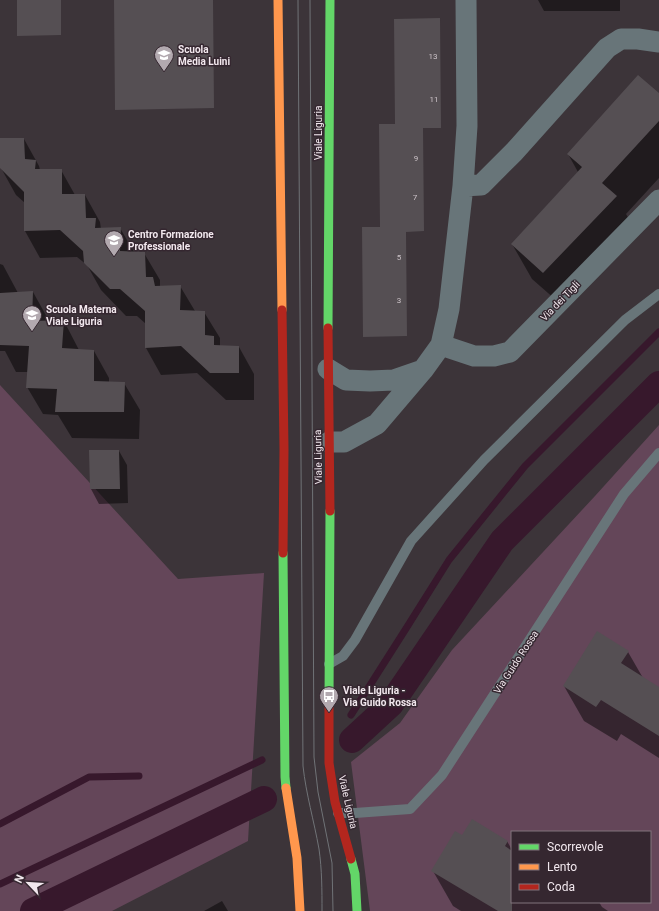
<svg xmlns="http://www.w3.org/2000/svg" width="659" height="911" font-family="Roboto,sans-serif">
  <rect width="100%" height="100%" fill="#3c3439"/>
  <path fill="#644659" fill-rule="evenodd" d="M 0,385 L 178,579 L 264,573 L 248,841 L 112,911 L 0,911 Z
    M 659,425 L 659,911 L 370,911 L 351,762 L 400,723 L 452,650 L 595,496 ZM 512,832 L 650,832 L 650,902 L 512,902 Z"/>
  <path fill="#0007" d="M 538,0 L 620,0 L 620,11 L 544,11 Z
    M 659,94 L 659,178 L 626,214 L 636,231 L 564,307 L 532,279 L 512,244 L 578,172 L 568,154 Z
    M 0,139 L 24,139 L 39,166 L 40,170 L 61,170 L 75,195 L 85,195 L 100,222 L 101,229 L 120,228 L 134,252 L 144,253 L 160,280 L 160,287 L 180,286 L 195,311 L 204,312 L 220,338 L 220,346 L 239,347 L 254,374 L 254,400 L 226,400 L 197,373 L 161,375 L 146,348 L 146,324 L 137,316 L 126,316 L 101,290 L 87,265 L 77,257 L 40,258 L 25,231 L 25,203 L 16,195 L 1,168 Z
    M 0,264 L 3,265 L 18,293 L 33,292 L 48,319 L 48,322 L 64,321 L 79,350 L 94,351 L 109,378 L 109,382 L 124,383 L 140,410 L 139,439 L 72,438 L 58,415 L 43,414 L 27,387 L 28,372 L 16,372 L 5,351 L 0,351 Z
    M 119,451 L 127,465 L 128,503 L 99,504 L 91,489 Z
    M 628,652 L 643,678 L 659,689 L 659,758 L 621,734 L 617,741 L 584,721 L 564,686 Z
    M 462,837 L 507,841 L 512,850 L 512,902 L 599,902 L 602,907 L 608,911 L 461,911 L 453,906 L 433,871 Z
    M 222,901 L 228,911 L 204,911 Z"/>
  <g fill="none" stroke-linecap="round" stroke-linejoin="round">
    <path stroke="#37182c" stroke-width="7" d="M 351,715 L 407,627 L 449,560 L 525,466 L 659,332
      M 0,824 L 89,777 L 139,776
      M 0,884 L 262,760"/>
    <path stroke="#37182c" stroke-width="26" d="M 352,740 L 391,704 L 502,541 L 659,384
      M 33,911 L 264,799"/>
  </g>
  <path fill="#554f53" d="M 17,0 L 61,0 L 61,35 L 17,36 Z
    M 114,0 L 213,0 L 214,108 L 115,110 Z
    M 440,18 L 441,128 L 423,128 L 424,231 L 406,232 L 407,336 L 363,337 L 362,227 L 380,227 L 379,124 L 395,124 L 394,19 Z
    M 638,75 L 659,93 L 659,121 L 602,183 L 617,196 L 543,273 L 511,244 L 582,167 L 567,154 Z
    M 0,138 L 24,138 L 25,159 L 36,160 L 35,169 L 62,169 L 62,194 L 85,194 L 86,218 L 96,218 L 95,228 L 121,227 L 120,251 L 145,252 L 146,277 L 153,277 L 155,286 L 181,285 L 180,310 L 205,311 L 205,335 L 214,336 L 214,345 L 239,346 L 239,373 L 210,373 L 181,346 L 145,348 L 145,311 L 120,289 L 110,289 L 84,263 L 83,251 L 60,230 L 24,231 L 24,192 L 0,168 Z
    M 33,291 L 32,321 L 64,320 L 62,348 L 94,350 L 94,381 L 125,382 L 124,412 L 55,412 L 57,389 L 26,388 L 29,346 L 0,345 L 0,293 Z
    M 89,450 L 119,450 L 120,489 L 90,489 Z
    M 597,631 L 629,651 L 621,663 L 659,687 L 659,736 L 601,700 L 596,707 L 563,686 Z
    M 472,819 L 508,841 L 505,846 L 512,851 L 512,911 L 498,911 L 431,871 L 455,831 L 462,835 Z"/>
  <g fill="none" stroke-linecap="round" stroke-linejoin="round">
    <path stroke="#687579" stroke-width="10" d="M 329,664 L 343,656 L 355,640 L 411,541 L 484,460 L 625,320 L 659,294
      M 338,813 L 355,813 L 410,809 L 442,775 L 624,494 L 659,453"/>
    <path stroke="#687579" stroke-width="21" d="M 463,186 L 481,185 L 514,152 L 607,48 L 621,39 L 638,39 L 659,42
      M 441,345 L 474,356 L 494,356 L 510,352 L 659,200
      M 328,369 L 346,380 L 370,381 L 394,380 L 423,370
      M 329,442 L 344,442 L 377,424 L 423,370 L 441,345 L 449,309 L 463,186 L 467,126 L 466,0"/>
    <path stroke="#63d668" stroke-width="9" d="M 328,328 L 330,0
      M 283,553 L 285,777 L 286,788
      M 329,701 L 330,511
      M 351,859 L 355,874 L 357,911"/>
    <path stroke="#ff974d" stroke-width="9" d="M 278,0 L 282,310
      M 286,788 L 297,858 L 300,911"/>
    <path stroke="#b3261e" stroke-width="9" d="M 282,310 L 284,449 L 283,553
      M 328,328 L 330,511
      M 329,701 L 329,763 L 335,802 L 351,859"/>
    <path stroke="#707377" stroke-width="1" d="M 298,0 L 303,766 C 306,794 314,821 319,849 C 322,870 322,890 322,911
      M 310,0 L 314,757 L 318,792 L 332,863 L 333,911"/>
  </g>
  <defs>
    <symbol id="school-pin" viewBox="-11 -11 22 30"><path d="M0 17L-7.5 6A9.5 9.5 0 1 1 7.5 6Z" fill="#b2a9af" stroke="#352730"/><path d="M0-5L7-2L0 1L-7-2ZM-4 1L0 2.5L4 1V4Q0 6-4 4Z" fill="#fff"/></symbol>
    <symbol id="bus-pin" viewBox="-11 -11 22 30"><path d="M0 17L-7.5 6A9.5 9.5 0 1 1 7.5 6Z" fill="#b2a9af" stroke="#352730"/><path d="M-5-6H5V4H4V6H2V4H-2V6H-4V4H-5ZM-3.5-4V0h7V-4ZM-3.5 1.2v1.5H-2V1.2ZM2 1.2v1.5H3.5V1.2Z" fill="#fff"/></symbol>
  </defs>
  <g fill-rule="evenodd">
    <use href="#school-pin" x="153" y="44" width="22" height="30"/>
    <use href="#school-pin" x="103" y="229" width="22" height="30"/>
    <use href="#school-pin" x="21" y="304" width="22" height="30"/>
    <use href="#bus-pin" x="318" y="685" width="22" height="30"/>
  </g>
  <g text-anchor="middle" dominant-baseline="central" stroke-width="3" stroke-linejoin="round" paint-order="stroke">
    <g font-size="8" fill="#cbc2c7">
      <text x="433" y="56">13</text>
      <text x="434" y="99">11</text>
      <text x="416" y="158">9</text>
      <text x="415" y="197">7</text>
      <text x="399" y="257">5</text>
      <text x="399" y="300">3</text>
    </g>
    <g font-size="10" font-weight="bold" fill="#f2e8ee" stroke="#352730" text-anchor="start">
      <text x="178" y="49">Scuola<tspan x="178" dy="12">Media Luini</tspan></text>
      <text x="128" y="234">Centro Formazione<tspan x="128" dy="12">Professionale</tspan></text>
      <text x="46" y="309">Scuola Materna<tspan x="46" dy="12">Viale Liguria</tspan></text>
      <text x="343" y="690">Viale Liguria -<tspan x="343" dy="12">Via Guido Rossa</tspan></text>
    </g>
    <g font-size="10" fill="#f2e8ee" stroke="#352730">
      <text transform="translate(318 133) rotate(-90)">Viale Liguria</text>
      <text transform="translate(560 301) rotate(-46)">Via dei Tigli</text>
      <text transform="translate(318 457) rotate(-91)">Viale Liguria</text>
      <text transform="translate(516 662) rotate(-57)">Via Guido Rossa</text>
      <text transform="translate(348 802) rotate(77)">Viale Liguria</text>
    </g>
  </g>
  <rect x="511" y="831" width="140" height="72" fill="#352730" stroke="#81747c"/>
  <rect x="519" y="844" width="20" height="6" fill="#63d668" stroke="#81747c"/>
  <text x="547" y="851" font-size="12" fill="#f2e8ee">Scorrevole</text>
  <rect x="519" y="864" width="20" height="6" fill="#ff974d" stroke="#81747c"/>
  <text x="547" y="871" font-size="12" fill="#f2e8ee">Lento</text>
  <rect x="519" y="884" width="20" height="6" fill="#b3261e" stroke="#81747c"/>
  <text x="547" y="891" font-size="12" fill="#f2e8ee">Coda</text>
  <g transform="translate(28 883) rotate(295)" stroke="#352730" stroke-width="3" paint-order="stroke">
  <path d="M0-3L7 15L0 10L-7 15Z" fill="#f2e8ee"/>
  <text y="-6" font-size="11" font-weight="bold" text-anchor="middle" fill="#f2e8ee">N</text>
  </g>
</svg>
